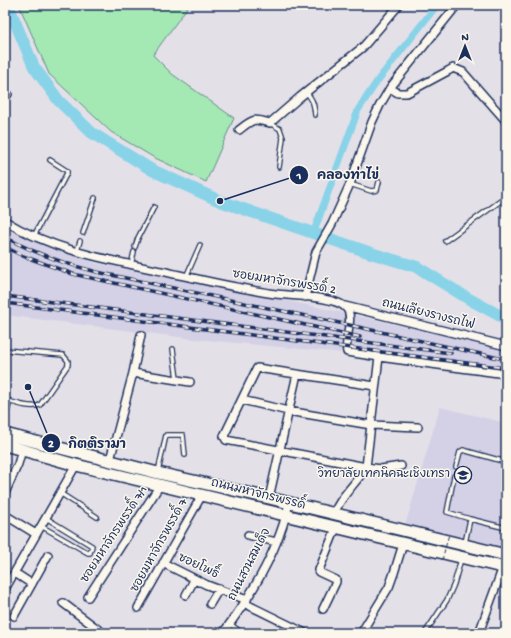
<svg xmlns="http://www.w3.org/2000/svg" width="511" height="638" font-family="'Gochi Hand','Playpen Sans Thai',sans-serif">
  <rect width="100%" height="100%" fill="#e4e0e8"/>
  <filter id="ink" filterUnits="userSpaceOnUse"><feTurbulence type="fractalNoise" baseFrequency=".025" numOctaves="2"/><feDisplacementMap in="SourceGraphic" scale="8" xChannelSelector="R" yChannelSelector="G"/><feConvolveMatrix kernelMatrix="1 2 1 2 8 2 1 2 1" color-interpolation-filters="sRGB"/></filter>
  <g filter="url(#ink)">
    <path fill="#d4d0e5" d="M 5,226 L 16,234 L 95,263 L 312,306 L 506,349 L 506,372 L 397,358 L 195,339 L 5,315 Z
      M 440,407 L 506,423 L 506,550 L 405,526 Z"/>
    <path fill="#a4e8b4" stroke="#608c89" d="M 19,5 L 189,5 L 153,55 L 172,74 L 234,118 L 206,182 L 153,157 L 111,132 L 49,74 Z"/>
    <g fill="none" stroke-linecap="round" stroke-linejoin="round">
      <path stroke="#88d3e8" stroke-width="7" d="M 313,234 L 358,110 L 378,80 L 437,5"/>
      <path stroke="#88d3e8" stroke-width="12" d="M 8,5 L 34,67 L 59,101 L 92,133 L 152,170 L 220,201 L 374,254 L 417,267 L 469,299 L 506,319"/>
      <defs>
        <path id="lane" d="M 504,40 L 506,41
          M 306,92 C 313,100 314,104 315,115
          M 270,123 L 280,129 L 283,138 L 279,167
          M 350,184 L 371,191 L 377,190 L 379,182
          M 83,233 L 95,198
          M 34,236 L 67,173 L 67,171 L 50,160
          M 445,241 L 506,197
          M 135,247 L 138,238 L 154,207
          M 77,251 L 80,241
          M 131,265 L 134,252
          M 186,277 L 200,245
          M 173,349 L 177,379
          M 5,350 L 63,355 L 68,361 L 68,365 L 40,405 C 31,409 15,403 5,400
          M 5,419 L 10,401
          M 456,467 L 460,452 L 463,450 L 506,462
          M 158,472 L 166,435 L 183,435 L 185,455
          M 454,476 L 447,512 L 470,519 L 506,528
          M 60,493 L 97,517
          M 41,526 L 88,553 L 90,553 L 92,546 L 46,518
          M 465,543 L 470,519
          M 230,624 L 242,633
          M 425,633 L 447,600 L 454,584 L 461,559"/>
        <path id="street" d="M 390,88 L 398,93 L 407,93 L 448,71 L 453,68 L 463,72 L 506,121
          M 5,95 L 8,94
          M 239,130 C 253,119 253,118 270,123 L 300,97 L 363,47 L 399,5
          M 5,221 C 54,251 110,260 166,272 C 202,280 239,289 276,294 C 292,296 336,296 346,308 C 355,316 344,340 347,352 L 379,357 L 366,467 C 357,483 340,496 334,514
          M 305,297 L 316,252 L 332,224 L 350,184 L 372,122 L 380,105 L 390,88 L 457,5
          M 345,306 L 506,346
          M 379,357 L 506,374
          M 133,373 L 190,382
          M 375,386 L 257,368 L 224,436 L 226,440 L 366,467 L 381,469 L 401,466
          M 242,400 L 288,411 L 371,425 L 418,427
          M 110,460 L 133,373 L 141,335
          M 5,493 L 18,464 L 22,450
          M 269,498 L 297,374
          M 5,515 L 36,534
          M 248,535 L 276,542
          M 163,563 L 207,585 L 247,600
          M 15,573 L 32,584
          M 5,589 L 76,465
          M 186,595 L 193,582 L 196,580 L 199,582
          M 88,597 L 160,485
          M 63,603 L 103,633
          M 244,603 L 305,633
          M 210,604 L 219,589
          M 138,608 L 202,495
          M 323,609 L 336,582 L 336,580 L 319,572 L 319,570 L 336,528
          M 14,616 L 48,555
          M 223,633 C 251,596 279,549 289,503
          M 361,633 L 389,587 L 394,573 L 403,544
          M 479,633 L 503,567"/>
        <path id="primary" d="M 5,434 L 158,473 L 269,498 L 506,555
          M 5,445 L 76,465 L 506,568"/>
      </defs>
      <use href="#lane" stroke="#1b2f5e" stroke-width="6"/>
      <use href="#street" stroke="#1b2f5e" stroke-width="10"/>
      <use href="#primary" stroke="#1b2f5e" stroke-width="14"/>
      <use href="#lane" stroke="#fbf7ec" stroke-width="3.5"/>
      <use href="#street" stroke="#fbf7ec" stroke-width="7"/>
      <use href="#primary" stroke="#fbf7ec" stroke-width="11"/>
      <defs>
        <path id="rail" d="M 5,237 C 34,253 65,264 97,272 L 349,325 L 499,358
          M 5,247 L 23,256 L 73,274 L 360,337
          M 5,296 L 451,353
          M 5,303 L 506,368"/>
      </defs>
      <use href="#rail" stroke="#1b2f5e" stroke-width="3.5"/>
      <use href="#rail" stroke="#fbf7ec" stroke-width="2" stroke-dasharray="6" stroke-linecap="butt"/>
      <path stroke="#1b2f5e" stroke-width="1" stroke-dasharray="4 3" stroke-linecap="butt" d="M 442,560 L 449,534"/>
    </g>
  </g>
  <defs>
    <symbol id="university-ring" viewBox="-11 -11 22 22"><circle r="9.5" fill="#fbf7ec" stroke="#1b2f5e" stroke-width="1.5"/><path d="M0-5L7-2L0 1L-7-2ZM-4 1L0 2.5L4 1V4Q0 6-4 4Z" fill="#1b2f5e"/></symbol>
  </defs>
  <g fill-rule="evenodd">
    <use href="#university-ring" x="453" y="465" width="20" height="20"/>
  </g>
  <g text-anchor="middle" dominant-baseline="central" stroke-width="3" stroke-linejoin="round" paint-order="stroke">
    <g font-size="12" fill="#1b2f5e" stroke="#fbf7ec">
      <text transform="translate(284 283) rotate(9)">ซอยมหาจักรพรรดิ์ 2</text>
      <text transform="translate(428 315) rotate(14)">ถนนเลียงรางรถไฟ</text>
      <text transform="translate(258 495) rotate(14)">ถนนมหาจักรพรรดิ์</text>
      <text transform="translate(115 535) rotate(-57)">ซอยมหาจักรพรรดิ์ 7/1</text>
      <text transform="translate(160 546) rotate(-61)">ซอยมหาจักรพรรดิ์ 7</text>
      <text transform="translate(250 565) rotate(-63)">ถนนสวนสมเด็จ</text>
      <text transform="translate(198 567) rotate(25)">ซอยโพธิ์</text>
    </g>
    <g font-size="12" fill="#1b2f5e" stroke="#fbf7ec" text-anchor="end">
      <text x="450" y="475">วิทยาลัยเทคนิคฉะเชิงเทรา</text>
    </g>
  </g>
  <path fill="none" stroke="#1b2f5e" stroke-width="1.5" d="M220 201L299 175M28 387L51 443"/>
  <g fill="#1b2f5e" stroke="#fbf7ec" stroke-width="1.5">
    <circle cx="220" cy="201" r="4"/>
    <circle cx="28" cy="387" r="4"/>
    <circle cx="299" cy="175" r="10"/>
    <circle cx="51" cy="443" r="10"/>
  </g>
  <g font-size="12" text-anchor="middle" font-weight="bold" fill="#fff">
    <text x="299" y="179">1</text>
    <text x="51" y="447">2</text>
  </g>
  <g font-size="13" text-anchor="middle" font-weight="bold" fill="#1b2f5e" stroke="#fbf7ec" stroke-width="3" stroke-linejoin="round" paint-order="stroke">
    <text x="348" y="179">คลองท่าไข่</text>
    <text x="97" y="448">กิตติรามา</text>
  </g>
  <rect width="511" height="638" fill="none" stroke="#fbf7ec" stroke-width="20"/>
  <rect x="10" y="10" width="491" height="618" fill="none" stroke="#1b2f5e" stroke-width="1.5" filter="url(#ink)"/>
  <g transform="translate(465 46)" stroke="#fbf7ec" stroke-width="3" paint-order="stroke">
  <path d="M0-3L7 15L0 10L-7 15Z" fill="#1b2f5e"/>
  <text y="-6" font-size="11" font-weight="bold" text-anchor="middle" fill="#1b2f5e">N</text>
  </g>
</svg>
